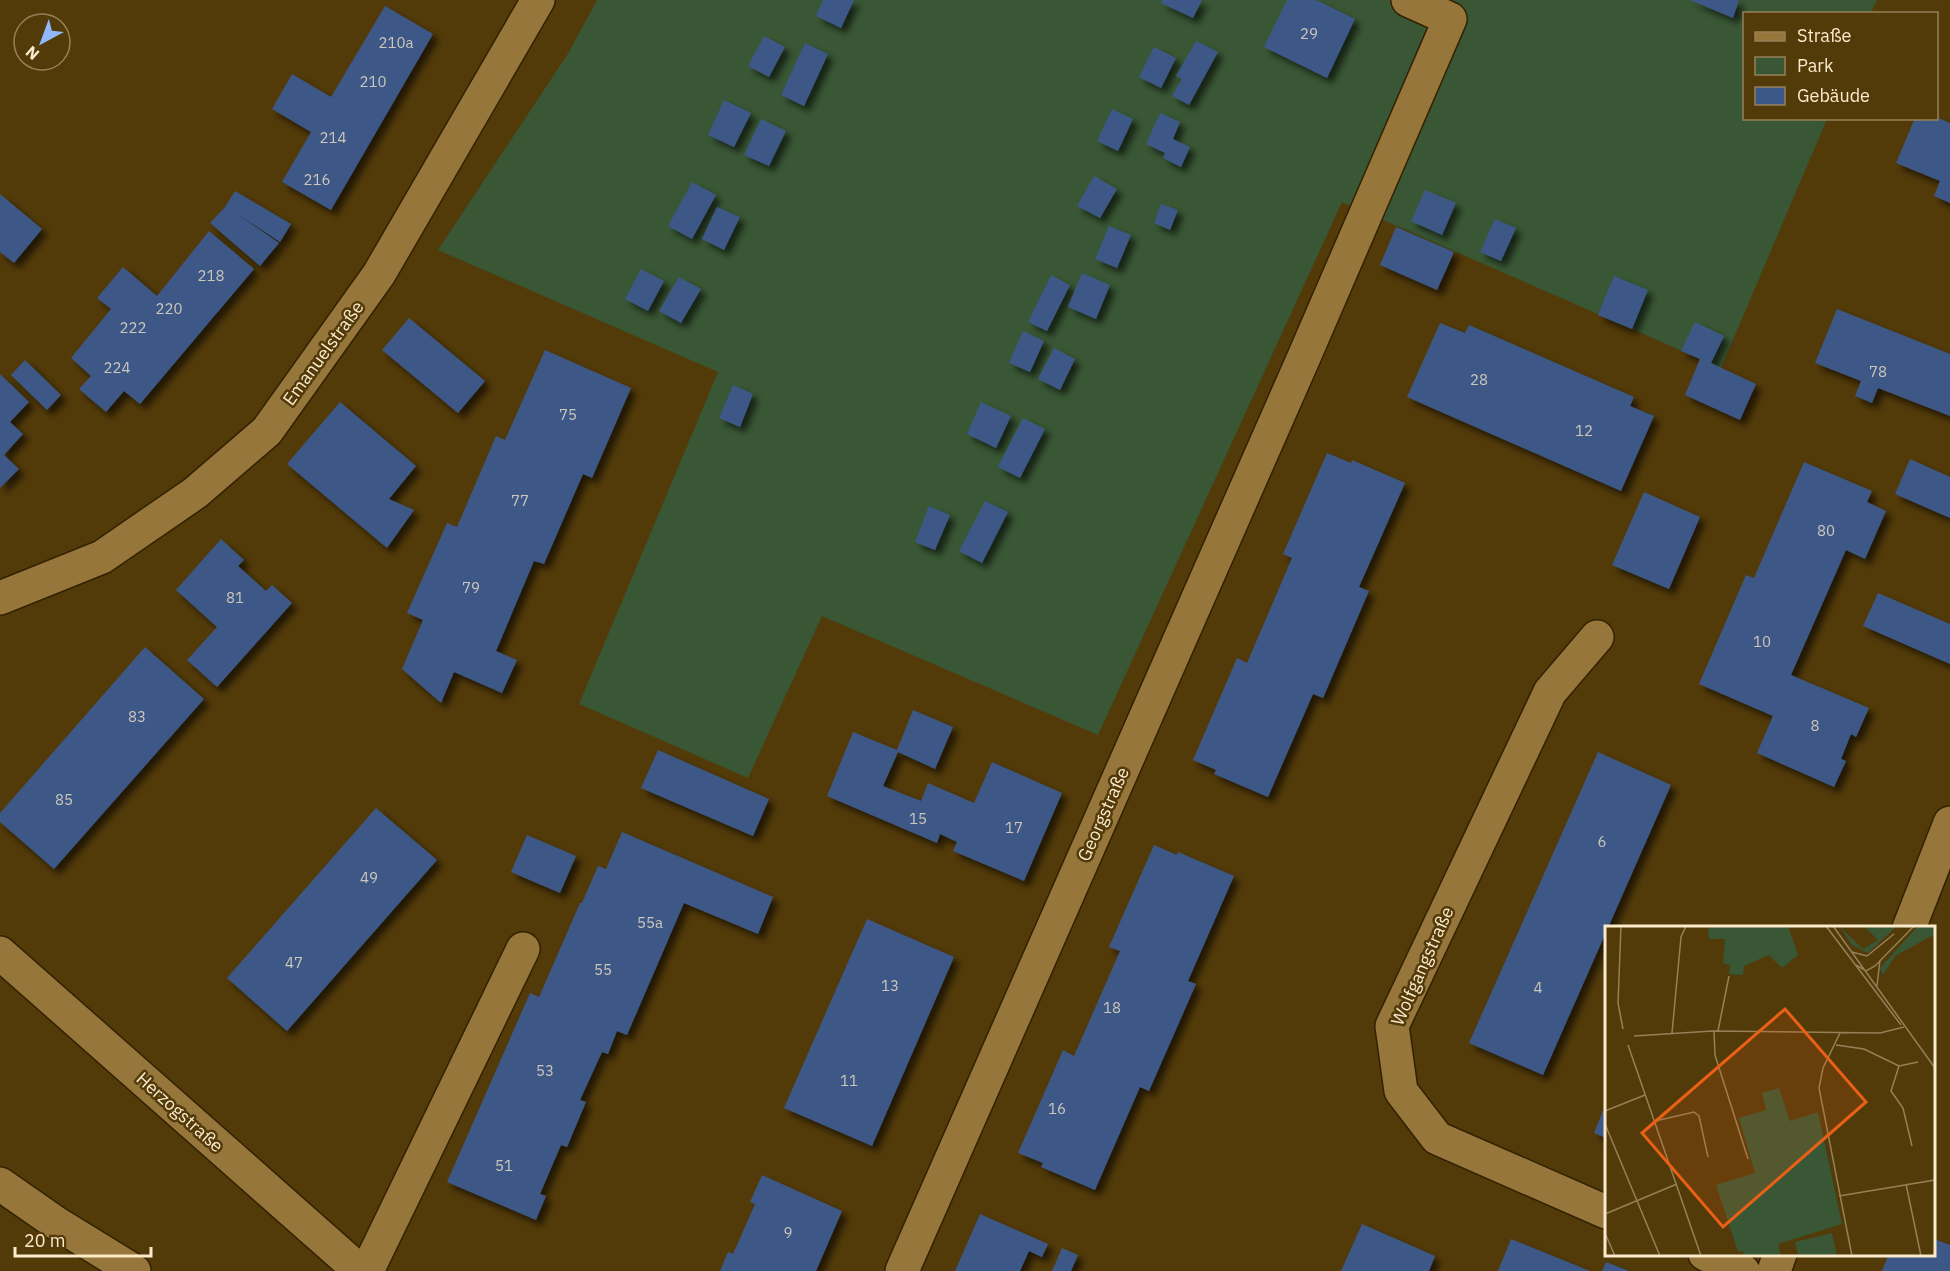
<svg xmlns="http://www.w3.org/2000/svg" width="1950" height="1271" font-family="'IBM Plex Sans',sans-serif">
  <defs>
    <filter id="shadow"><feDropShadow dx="5.5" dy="5.5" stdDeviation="3" flood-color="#0009"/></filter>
  </defs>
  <rect width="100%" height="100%" fill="#523a09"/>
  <path fill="#395734" d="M 597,0 L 1877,0 L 1871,13 L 1744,14 L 1744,118 L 1827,119 L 1721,368 L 1342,202 L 1098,735 L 822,616 L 748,778 L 579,704 L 718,372 L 438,250 L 569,52 Z"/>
  <path fill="#3c5887" filter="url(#shadow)" d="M 823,0 L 854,0 L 841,28 L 816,16 Z
    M 1162,0 L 1202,0 L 1193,18 L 1161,3 Z
    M 1287,0 L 1316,0 L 1355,19 L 1327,78 L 1264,47 Z
    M 1690,0 L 1739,0 L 1733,18 Z
    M 385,6 L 433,34 L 331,210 L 282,182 L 311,132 L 272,109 L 292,74 L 331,97 Z
    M 764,36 L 785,47 L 769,77 L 748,66 Z
    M 1196,41 L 1218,52 L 1189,105 L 1172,96 L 1182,79 L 1176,76 Z
    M 805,43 L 828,54 L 804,106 L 781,95 Z
    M 1154,47 L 1176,58 L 1161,88 L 1139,77 Z
    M 724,100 L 751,113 L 734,147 L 708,135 Z
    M 1112,109 L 1133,119 L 1118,151 L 1097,141 Z
    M 1160,113 L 1180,122 L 1173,139 L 1190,147 L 1181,167 L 1163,158 L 1165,153 L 1146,144 Z
    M 1936,117 L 1950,123 L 1950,203 L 1934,196 L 1940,181 L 1896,163 L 1915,118 Z
    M 761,119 L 786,131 L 769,166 L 744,155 Z
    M 1094,176 L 1117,189 L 1100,218 L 1077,206 Z
    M 692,182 L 716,195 L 692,239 L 668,226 Z
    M 1425,190 L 1456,203 L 1442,235 L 1411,221 Z
    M 235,191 L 291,224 L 280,242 L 236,213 L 279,243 L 260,266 L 210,223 L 225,207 Z
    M 0,194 L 42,229 L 14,263 L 0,252 Z
    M 1161,204 L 1178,210 L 1170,230 L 1154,223 Z
    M 717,207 L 740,217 L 724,250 L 702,239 Z
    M 1495,219 L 1516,228 L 1501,261 L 1480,252 Z
    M 1109,226 L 1131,235 L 1117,268 L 1095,259 Z
    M 1396,227 L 1454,252 L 1437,290 L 1380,265 Z
    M 209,231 L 254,269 L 140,404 L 124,391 L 106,412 L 79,389 L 91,376 L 71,358 L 111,309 L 97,298 L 123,267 L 157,296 Z
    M 641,269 L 664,281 L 648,311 L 625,299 Z
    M 1082,273 L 1110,285 L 1096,319 L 1068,307 Z
    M 1051,275 L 1070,285 L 1047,331 L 1028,322 Z
    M 1614,276 L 1648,290 L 1632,329 L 1598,315 Z
    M 679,277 L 701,289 L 681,323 L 659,311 Z
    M 1837,309 L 1950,354 L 1950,416 L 1878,388 L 1872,403 L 1855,396 L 1861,381 L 1815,363 Z
    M 409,318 L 485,381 L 458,413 L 382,350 Z
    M 1695,322 L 1724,336 L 1711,363 L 1756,384 L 1740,420 L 1685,395 L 1700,359 L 1681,351 Z
    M 1440,323 L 1465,333 L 1469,325 L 1634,397 L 1630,406 L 1654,416 L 1621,491 L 1407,397 Z
    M 1023,331 L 1044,341 L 1030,372 L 1009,363 Z
    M 1054,348 L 1075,359 L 1060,390 L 1038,379 Z
    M 545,350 L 631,388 L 592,478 L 583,474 L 544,564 L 534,561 L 496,651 L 517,660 L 502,693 L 454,672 L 441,703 L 402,669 L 423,620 L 407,613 L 447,523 L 457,527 L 496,436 L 505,440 Z
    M 25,360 L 61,395 L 47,410 L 11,375 Z
    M 0,374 L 29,402 L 10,422 L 23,434 L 4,455 L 19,469 L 0,488 Z
    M 733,385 L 753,394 L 740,427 L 719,418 Z
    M 340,402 L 416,466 L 389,499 L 414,510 L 387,548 L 287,464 Z
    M 981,402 L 1011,416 L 996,448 L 967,434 Z
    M 1023,418 L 1045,429 L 1020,478 L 998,467 Z
    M 1327,453 L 1351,463 L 1352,460 L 1405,483 L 1359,587 L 1369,591 L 1323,698 L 1313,694 L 1268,797 L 1214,774 L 1216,770 L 1193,760 L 1237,658 L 1247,663 L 1292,558 L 1283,554 Z
    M 1910,459 L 1950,477 L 1950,518 L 1895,494 Z
    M 1804,462 L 1872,491 L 1867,502 L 1886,511 L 1865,559 L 1846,550 L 1791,675 L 1869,708 L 1856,737 L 1851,734 L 1841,759 L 1846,761 L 1834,787 L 1757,753 L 1773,716 L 1699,684 L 1746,575 L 1754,578 Z
    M 1644,492 L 1700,517 L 1669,589 L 1612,565 Z
    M 985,501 L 1008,512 L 982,563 L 959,551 Z
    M 929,506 L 950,515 L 935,550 L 915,542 Z
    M 221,539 L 244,560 L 238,566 L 266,591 L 272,585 L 292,603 L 217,687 L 187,660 L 217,627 L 176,590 Z
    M 1878,593 L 1950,624 L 1950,664 L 1863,626 Z
    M 145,647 L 204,699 L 54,869 L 0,822 L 0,813 Z
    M 913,710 L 953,727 L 935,769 L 898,752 L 883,786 L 921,801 L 928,783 L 974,803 L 992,762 L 1062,793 L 1024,881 L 953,851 L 957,842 L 940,834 L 937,843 L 827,796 L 853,732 L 897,750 Z
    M 658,750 L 769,799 L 753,836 L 641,788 Z
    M 1598,752 L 1671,785 L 1543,1075 L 1469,1043 Z
    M 376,808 L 437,860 L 287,1031 L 227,978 Z
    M 622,832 L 773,897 L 758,934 L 684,903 L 627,1035 L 617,1031 L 608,1054 L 602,1052 L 580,1100 L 586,1102 L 567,1147 L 561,1145 L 540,1194 L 546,1196 L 536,1220 L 447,1182 L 530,993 L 539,997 L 580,903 L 582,903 L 598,866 L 606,869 Z
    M 527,835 L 576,856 L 560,893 L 511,872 Z
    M 1154,845 L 1177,855 L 1178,852 L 1234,876 L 1188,981 L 1196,984 L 1149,1091 L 1140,1087 L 1095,1190 L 1041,1167 L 1043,1163 L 1018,1153 L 1063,1050 L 1074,1056 L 1120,951 L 1109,947 Z
    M 867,919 L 954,957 L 872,1146 L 784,1108 Z
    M 1606,1103 L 1606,1138 L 1594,1133 Z
    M 762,1175 L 842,1211 L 816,1271 L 720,1271 L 728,1252 L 733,1254 L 755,1204 L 750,1202 Z
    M 980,1214 L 1048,1244 L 1042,1257 L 1029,1251 L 1020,1271 L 955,1271 Z
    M 1362,1224 L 1435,1256 L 1429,1271 L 1341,1271 Z
    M 1511,1239 L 1590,1271 L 1498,1271 Z
    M 1934,1239 L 1950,1245 L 1950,1271 L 1882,1271 L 1889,1254 L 1934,1254 Z
    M 1062,1248 L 1078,1255 L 1071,1271 L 1052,1271 Z
    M 1606,1262 L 1629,1271 L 1602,1271 Z"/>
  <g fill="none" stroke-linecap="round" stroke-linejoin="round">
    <defs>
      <path id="minor" d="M 0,598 L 102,557 L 195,493 L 267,431 L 379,274 L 538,0
        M 1597,637 L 1550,692 L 1392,1026 L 1401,1091 L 1437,1138 L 1606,1212
        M 1909,928 L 1950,823
        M 0,953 L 360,1271
        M 0,1184 L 56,1223 L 134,1271
        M 1705,1254 L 1743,1271
        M 367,1271 L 523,949
        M 902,1271 L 1304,357 L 1450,19 L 1408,0
        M 1774,1271 L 1780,1254"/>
    </defs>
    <use href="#minor" stroke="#332202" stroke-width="36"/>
    <use href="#minor" stroke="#97763b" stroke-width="33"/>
  </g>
  <g text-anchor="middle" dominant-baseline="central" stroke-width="5" stroke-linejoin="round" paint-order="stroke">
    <g font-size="15" fill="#ccc6bb">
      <text x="1309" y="33">29</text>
      <text x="396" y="42">210a</text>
      <text x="373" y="81">210</text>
      <text x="333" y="137">214</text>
      <text x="317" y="179">216</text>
      <text x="211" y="275">218</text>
      <text x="169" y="308">220</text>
      <text x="133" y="327">222</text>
      <text x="117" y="367">224</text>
      <text x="1878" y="371">78</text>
      <text x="1479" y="379">28</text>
      <text x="568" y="414">75</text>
      <text x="1584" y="430">12</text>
      <text x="520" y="500">77</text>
      <text x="1826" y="530">80</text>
      <text x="471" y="587">79</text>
      <text x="235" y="597">81</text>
      <text x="1762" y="641">10</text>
      <text x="137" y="716">83</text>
      <text x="1815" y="725">8</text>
      <text x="64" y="799">85</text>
      <text x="918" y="818">15</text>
      <text x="1014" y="827">17</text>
      <text x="1602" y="841">6</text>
      <text x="369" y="877">49</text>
      <text x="650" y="922">55a</text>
      <text x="294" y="962">47</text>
      <text x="603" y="969">55</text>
      <text x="890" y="985">13</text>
      <text x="1538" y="987">4</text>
      <text x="1112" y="1007">18</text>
      <text x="545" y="1070">53</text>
      <text x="849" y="1080">11</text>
      <text x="1057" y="1108">16</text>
      <text x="504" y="1165">51</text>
      <text x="788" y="1232">9</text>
    </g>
    <g font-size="18" fill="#fceacc" stroke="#523a09">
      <text transform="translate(323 353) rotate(-54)">Emanuelstraße</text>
      <text transform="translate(1103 814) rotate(-66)">Georgstraße</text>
      <text transform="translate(1422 966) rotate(-66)">Wolfgangstraße</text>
      <text transform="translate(180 1112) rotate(42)">Herzogstraße</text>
    </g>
  </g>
  <g transform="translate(1605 926)">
    <rect width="330" height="330" fill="#523a09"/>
    <path d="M 103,0 L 183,0 L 193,29 L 177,42 L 164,29 L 139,40 L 138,49 L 124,48 L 125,39 L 118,37 L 120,13 L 104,13 ZM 234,0 L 258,23 L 273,14 L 259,0 L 292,0 L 263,27 L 247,19 ZM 313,0 L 330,0 L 330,8 L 290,30 L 278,49 L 275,42 ZM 174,162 L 185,195 L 213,186 L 237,298 L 173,318 L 176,330 L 139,330 L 138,325 L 133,326 L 111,259 L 150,247 L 134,192 L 161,184 L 157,167 ZM 227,307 L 232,330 L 193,330 L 190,316 Z" fill="#395734"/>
    <path fill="none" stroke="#968057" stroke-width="1.5" d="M 16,0 L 13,77 L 18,103M 221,0 L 296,99M 228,0 L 330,142M 247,26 L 262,30 L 289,8M 251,39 L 261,45 L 270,40 L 309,0M 272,60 L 275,34M 109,105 L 110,129 L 143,233M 113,105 L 124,50M 67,107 L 76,11 L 81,0M 235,107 L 218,142 L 214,162 L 247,330M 29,110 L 107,105 L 275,107 L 299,101M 23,119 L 96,330M 231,119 L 259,123 L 294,140 L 313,136M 294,140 L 286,165 L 298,182 L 307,220M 0,185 L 40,169M 50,195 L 89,186 L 94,190 L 103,231M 0,198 L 55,330M 301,258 L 316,330M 234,270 L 330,254M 0,288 L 72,258M 0,307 L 10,330"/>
    <path fill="#e96016" fill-opacity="0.15" stroke="#e96016" stroke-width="3" d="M 180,83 L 261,176 L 118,301 L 37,207 Z"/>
    <rect width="330" height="330" fill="none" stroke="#fceacc" stroke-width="3"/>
  </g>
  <rect x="1743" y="12" width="195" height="108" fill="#523a09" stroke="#968057" stroke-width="1.5"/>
  <rect x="1755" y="32" width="30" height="9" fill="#97763b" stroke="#968057" stroke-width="1.5"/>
  <text x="1797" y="42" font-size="18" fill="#fceacc">Straße</text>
  <rect x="1755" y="57" width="30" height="18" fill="#395734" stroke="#968057" stroke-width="1.5"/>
  <text x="1797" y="72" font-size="18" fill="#fceacc">Park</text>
  <rect x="1755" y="87" width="30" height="18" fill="#3c5887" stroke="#968057" stroke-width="1.5"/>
  <text x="1797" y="102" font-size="18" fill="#fceacc">Gebäude</text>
  <g transform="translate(42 42) rotate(221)"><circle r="28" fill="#523a09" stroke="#968057" stroke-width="1.5"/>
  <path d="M0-4.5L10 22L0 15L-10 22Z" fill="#90b8fd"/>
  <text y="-9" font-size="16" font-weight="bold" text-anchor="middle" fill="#fceacc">N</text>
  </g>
  <path d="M15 1247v9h136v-9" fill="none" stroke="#fceacc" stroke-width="3"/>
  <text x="24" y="1247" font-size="18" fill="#fceacc" stroke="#523a09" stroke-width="4.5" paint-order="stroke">20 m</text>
</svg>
